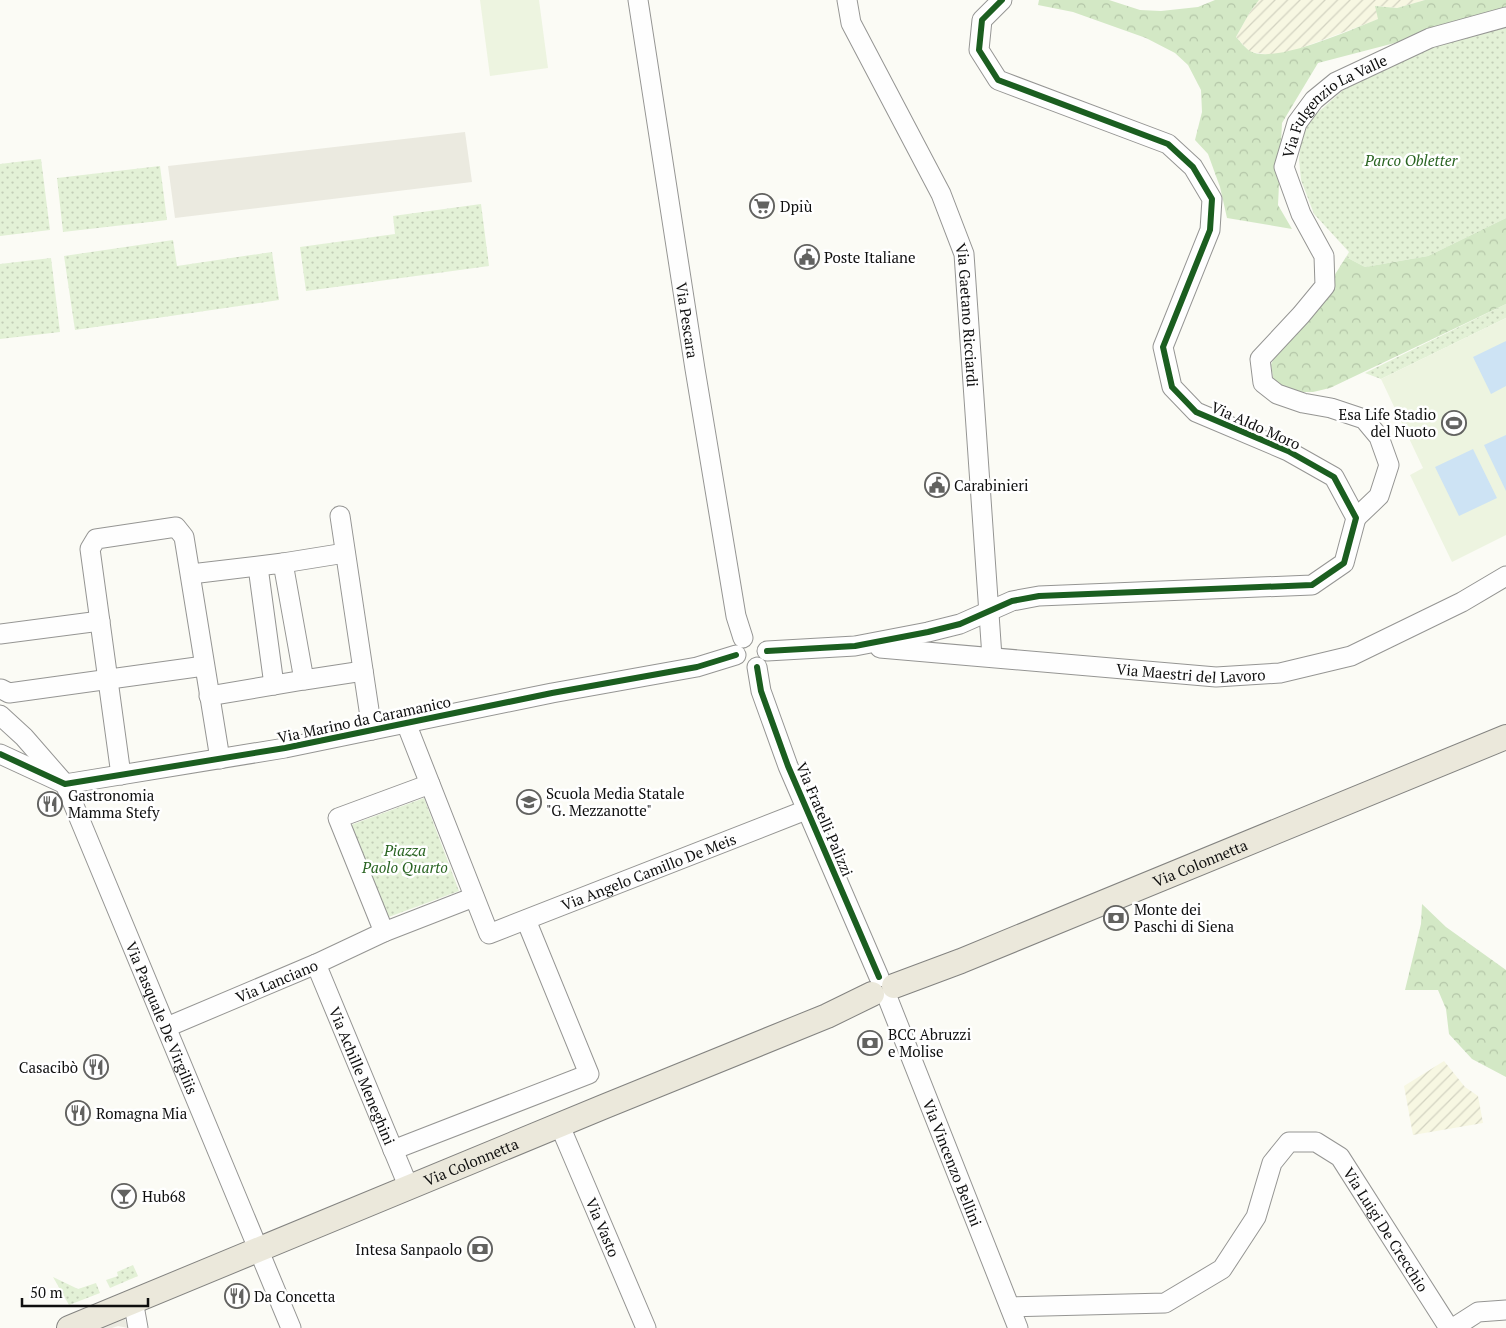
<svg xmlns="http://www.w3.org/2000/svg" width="1506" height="1328" font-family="'PT Serif',serif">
  <defs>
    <pattern id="farmland-furrows" width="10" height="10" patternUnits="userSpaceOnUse" patternTransform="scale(1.25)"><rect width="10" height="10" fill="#f7f7e2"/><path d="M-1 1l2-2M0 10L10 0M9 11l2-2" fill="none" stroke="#d3d3c1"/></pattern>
    <pattern id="green-dots" width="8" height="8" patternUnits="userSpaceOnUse" patternTransform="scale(1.25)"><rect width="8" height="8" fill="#e3f1d6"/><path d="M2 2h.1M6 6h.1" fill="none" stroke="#c2cdb6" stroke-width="1.8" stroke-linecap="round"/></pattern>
    <pattern id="forest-crowns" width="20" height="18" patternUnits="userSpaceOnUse" patternTransform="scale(1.25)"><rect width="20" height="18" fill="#d3e8c5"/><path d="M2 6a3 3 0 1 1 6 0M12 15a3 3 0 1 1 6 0" fill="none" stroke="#b4c6a8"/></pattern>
  </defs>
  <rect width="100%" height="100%" fill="#fbfbf5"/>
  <path fill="url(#farmland-furrows)" d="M 1259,0 L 1425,0 L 1397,8 L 1376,6 L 1379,19 L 1293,51 L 1272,55 L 1250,52 L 1236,37 L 1250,12 Z
    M 1444,1061 L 1465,1087 L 1478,1096 L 1483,1123 L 1413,1135 L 1404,1086 Z"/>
  <path fill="url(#green-dots)" d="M 1506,25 L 1506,218 L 1428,256 L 1365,267 L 1346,257 L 1349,252 L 1314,214 L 1301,180 L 1299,159 L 1303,126 L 1343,90 L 1431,43 Z
    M 41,159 L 50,230 L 0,236 L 0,164 Z
    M 160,166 L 167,220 L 63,232 L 57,178 Z
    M 481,204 L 489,266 L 306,291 L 300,247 L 395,234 L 393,216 Z
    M 173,240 L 177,266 L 272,252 L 279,300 L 75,330 L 64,256 Z
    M 51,258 L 60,332 L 0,339 L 0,264 Z
    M 1506,304 L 1506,318 L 1381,379 L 1365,373 Z
    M 424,798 L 459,891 L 386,918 L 351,825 Z
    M 133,1265 L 138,1276 L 110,1288 L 106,1280 L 118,1276 L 117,1272 Z
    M 53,1277 L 78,1289 L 96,1283 L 100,1293 L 69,1305 Z"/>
  <path fill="url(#forest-crowns)" d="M 1039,0 L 1109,0 L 1140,10 L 1161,11 L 1198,7 L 1215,0 L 1259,0 L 1250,12 L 1236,37 C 1240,41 1245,48 1250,51 C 1274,65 1352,29 1378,19 L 1375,6 L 1397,8 L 1425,0 L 1506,0 L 1506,14 L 1318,63 L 1282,123 L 1278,205 L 1292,229 L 1227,218 L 1220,187 L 1208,154 L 1195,140 L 1202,112 L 1201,90 L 1188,65 L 1175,53 L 1146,38 L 1073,12 L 1038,5 Z
    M 1506,218 L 1506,304 L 1330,388 L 1313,392 L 1293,392 L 1274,383 L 1271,365 L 1281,341 L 1312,311 L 1346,257 L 1365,267 L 1428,256 Z
    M 1422,904 L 1446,927 L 1506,970 L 1506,1077 L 1472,1059 L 1449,1034 L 1446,1009 L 1438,990 L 1405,990 L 1421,924 Z"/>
  <path fill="#edf4e0" d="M 480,0 L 539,0 L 548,68 L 490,76 Z
    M 1506,318 L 1506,535 L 1452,562 L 1410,475 L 1423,468 L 1381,379 Z"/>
  <path fill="#ebeae0" d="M 465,132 L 472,182 L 175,218 L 168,166 Z
    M 123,1314 L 128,1328 L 118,1326 L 112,1328 L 91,1328 Z"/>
  <path fill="#cde3f4" d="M 1506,341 L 1506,386 L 1491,394 L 1473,357 Z
    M 1506,435 L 1506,491 L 1484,445 Z
    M 1473,449 L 1497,498 L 1459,516 L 1435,467 Z"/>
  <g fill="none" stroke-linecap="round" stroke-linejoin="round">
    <defs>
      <g id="minor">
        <path id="s1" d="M 638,0 L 695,369 L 736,616 L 743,638"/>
        <path id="s2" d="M 847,0 L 851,23 L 941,194 L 964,254 L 992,657"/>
        <path d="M 340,516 L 372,730"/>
        <path id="s3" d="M 1356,518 L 1379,496 L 1389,465 L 1379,437 L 1364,419 L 1331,408 L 1303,403 L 1277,394 L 1263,383 L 1260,359 L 1301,315 L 1325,286 L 1324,256 L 1301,214 L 1284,167 L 1297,123 L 1314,100 L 1336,82 L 1430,38 L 1506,17"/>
        <path d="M 283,563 L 345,553"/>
        <path d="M 258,567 L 274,685"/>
        <path d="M 191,574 L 283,563 L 304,680 L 363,671"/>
        <path d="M 0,634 L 100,621"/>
        <path id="s4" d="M 880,648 L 1216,677 L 1280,673 L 1351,656 L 1462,602 L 1506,576"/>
        <path d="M 767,651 L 855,646 L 928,632 L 960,624 L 1012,601 L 1039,596 L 1312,585 L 1344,563 L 1356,518 L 1334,477 L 1288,451 L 1196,412 L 1172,387 L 1163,347 L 1210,230 L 1212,199 L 1193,167 L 1168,144 L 998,80 L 979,50 L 982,20 L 1002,0"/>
        <path d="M 757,667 L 761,691 L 788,766 L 879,977"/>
        <path d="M 1,689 L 9,693 L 204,666"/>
        <path d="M 209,696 L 304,680"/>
        <path id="s5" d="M 0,715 L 24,737 L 65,784 L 291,1328"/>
        <path id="s6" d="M 406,723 L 489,934 L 806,810"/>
        <path d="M 0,754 L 65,784 L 285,748 L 552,693 L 697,667 L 736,655"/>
        <path d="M 121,775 L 90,549 L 96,539 L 176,527 L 184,537 L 220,759"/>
        <path d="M 384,932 L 338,818 L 430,784"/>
        <path id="s7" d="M 316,964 L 409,1188"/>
        <path id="s8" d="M 888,999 L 1018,1328"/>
        <path id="s9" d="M 167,1027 L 316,964 L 384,932 L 474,897"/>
        <path id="s10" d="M 560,1126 L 646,1328"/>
        <path d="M 393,1150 L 589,1074 L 526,920"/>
        <path d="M 133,1300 L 138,1328"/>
        <path id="s11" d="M 1010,1307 L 1165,1303 L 1222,1269 L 1256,1217 L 1272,1163 L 1289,1142 L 1316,1142 L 1340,1157 L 1449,1328"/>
        <path d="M 1453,1328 L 1478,1312 L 1506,1310"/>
      </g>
      <g id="major">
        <path id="s12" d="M 894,986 L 961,961 L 1506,737"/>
        <path id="s13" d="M 69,1328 L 603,1107 L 827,1016 L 872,994"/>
      </g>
    </defs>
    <use href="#minor" stroke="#959593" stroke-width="21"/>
    <use href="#major" stroke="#838380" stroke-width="26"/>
    <use href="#minor" stroke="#fefefe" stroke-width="19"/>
    <use href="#major" stroke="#ebe8db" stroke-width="24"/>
    <defs>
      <path id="cycleway" d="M 767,651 L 855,646 L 928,632 L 960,624 L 1012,601 L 1039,596 L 1312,585 L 1344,563 L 1356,518 L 1334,477 L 1288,451 L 1196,412 L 1172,387 L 1163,347 L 1210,230 L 1212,199 L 1193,167 L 1168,144 L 998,80 L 979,50 L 982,20 L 1002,0
        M 757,667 L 761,691 L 788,766 L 879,977
        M 0,754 L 65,784 L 285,748 L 552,693 L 697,667 L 736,655"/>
    </defs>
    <use href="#cycleway" stroke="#fff" stroke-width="9"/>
    <use href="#cycleway" stroke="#1b5e20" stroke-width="6"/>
  </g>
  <defs>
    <symbol id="supermarket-ring" viewBox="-11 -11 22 22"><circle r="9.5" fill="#fff" stroke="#626260" stroke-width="1.5"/><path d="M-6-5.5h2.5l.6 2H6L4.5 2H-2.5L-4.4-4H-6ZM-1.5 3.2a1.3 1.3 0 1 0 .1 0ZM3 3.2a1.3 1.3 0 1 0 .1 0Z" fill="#626260"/></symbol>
    <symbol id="civic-ring" viewBox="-11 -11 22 22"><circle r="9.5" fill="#fff" stroke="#626260" stroke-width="1.5"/><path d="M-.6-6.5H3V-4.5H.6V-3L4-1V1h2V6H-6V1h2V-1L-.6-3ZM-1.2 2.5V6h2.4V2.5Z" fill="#626260"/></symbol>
    <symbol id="stadium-ring" viewBox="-11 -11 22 22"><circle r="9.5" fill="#fff" stroke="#626260" stroke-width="1.5"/><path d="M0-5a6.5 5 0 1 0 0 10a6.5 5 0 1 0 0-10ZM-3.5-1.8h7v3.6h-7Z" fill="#626260"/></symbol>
    <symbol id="school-ring" viewBox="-11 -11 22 22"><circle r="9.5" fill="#fff" stroke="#626260" stroke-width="1.5"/><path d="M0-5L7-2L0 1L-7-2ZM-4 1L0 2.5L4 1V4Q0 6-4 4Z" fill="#626260"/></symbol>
    <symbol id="restaurant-ring" viewBox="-11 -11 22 22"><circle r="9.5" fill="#fff" stroke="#626260" stroke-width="1.5"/><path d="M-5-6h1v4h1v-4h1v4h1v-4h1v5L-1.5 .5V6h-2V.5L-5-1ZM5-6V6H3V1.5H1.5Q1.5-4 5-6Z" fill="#626260"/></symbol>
    <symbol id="bank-ring" viewBox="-11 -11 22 22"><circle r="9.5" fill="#fff" stroke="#626260" stroke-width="1.5"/><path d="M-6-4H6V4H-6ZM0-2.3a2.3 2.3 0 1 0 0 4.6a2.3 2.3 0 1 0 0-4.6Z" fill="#626260"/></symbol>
    <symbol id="bar-ring" viewBox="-11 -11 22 22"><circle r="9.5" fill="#fff" stroke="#626260" stroke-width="1.5"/><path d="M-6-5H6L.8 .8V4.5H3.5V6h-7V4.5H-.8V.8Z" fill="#626260"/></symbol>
  </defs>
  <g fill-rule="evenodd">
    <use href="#supermarket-ring" x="748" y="192" width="28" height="28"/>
    <use href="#civic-ring" x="793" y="243" width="28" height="28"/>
    <use href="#stadium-ring" x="1440" y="409" width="28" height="28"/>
    <use href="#civic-ring" x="923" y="471" width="28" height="28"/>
    <use href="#school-ring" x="515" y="788" width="28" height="28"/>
    <use href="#restaurant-ring" x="36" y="790" width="28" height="28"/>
    <use href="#bank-ring" x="1102" y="904" width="28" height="28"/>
    <use href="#bank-ring" x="856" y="1029" width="28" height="28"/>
    <use href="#restaurant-ring" x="82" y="1053" width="28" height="28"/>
    <use href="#restaurant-ring" x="64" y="1099" width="28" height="28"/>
    <use href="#bar-ring" x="110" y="1182" width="28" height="28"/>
    <use href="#bank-ring" x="466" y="1235" width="28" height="28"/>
    <use href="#restaurant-ring" x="223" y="1282" width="28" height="28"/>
  </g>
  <g text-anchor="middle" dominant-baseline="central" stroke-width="5" stroke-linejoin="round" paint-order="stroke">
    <g font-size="15" fill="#0f0f0f" stroke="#fff">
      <text stroke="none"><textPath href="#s3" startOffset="560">Via Fulgenzio La Valle</textPath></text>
      <text stroke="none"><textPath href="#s2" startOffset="342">Via Gaetano Ricciardi</textPath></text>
      <text stroke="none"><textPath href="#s1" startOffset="324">Via Pescara</textPath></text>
      <text transform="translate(1256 425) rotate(24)">Via Aldo Moro</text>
      <text stroke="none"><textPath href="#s4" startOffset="312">Via Maestri del Lavoro</textPath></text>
      <text transform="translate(364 719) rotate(-12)">Via Marino da Caramanico</text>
      <text transform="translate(825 819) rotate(67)">Via Fratelli Palizzi</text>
      <text stroke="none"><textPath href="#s12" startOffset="330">Via Colonnetta</textPath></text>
      <text stroke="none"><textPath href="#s6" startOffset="398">Via Angelo Camillo De Meis</textPath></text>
      <text stroke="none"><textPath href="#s9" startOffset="119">Via Lanciano</textPath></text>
      <text stroke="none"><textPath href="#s5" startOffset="348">Via Pasquale De Virgiliis</textPath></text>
      <text stroke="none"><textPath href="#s7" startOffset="121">Via Achille Meneghini</textPath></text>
      <text stroke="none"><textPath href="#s13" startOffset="435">Via Colonnetta</textPath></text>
      <text stroke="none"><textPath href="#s8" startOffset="176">Via Vincenzo Bellini</textPath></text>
      <text stroke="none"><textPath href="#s10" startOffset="110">Via Vasto</textPath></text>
      <text stroke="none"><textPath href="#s11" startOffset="508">Via Luigi De Crecchio</textPath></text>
    </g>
    <g font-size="15" font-style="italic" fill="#2a6422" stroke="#fff">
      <text x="1411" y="160">Parco Obletter</text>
      <text x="405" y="850">Piazza<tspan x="405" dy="17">Paolo Quarto</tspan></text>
    </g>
    <g font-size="15" fill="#0f0f0f" stroke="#fff" text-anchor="start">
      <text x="780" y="206">Dpiù</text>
      <text x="824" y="257">Poste Italiane</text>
      <text x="1436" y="414" text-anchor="end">Esa Life Stadio<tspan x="1436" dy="17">del Nuoto</tspan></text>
      <text x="954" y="485">Carabinieri</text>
      <text x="546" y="793">Scuola Media Statale<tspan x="546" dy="17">"G. Mezzanotte"</tspan></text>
      <text x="68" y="795">Gastronomia<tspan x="68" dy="17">Mamma Stefy</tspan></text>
      <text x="1134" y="909">Monte dei<tspan x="1134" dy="17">Paschi di Siena</tspan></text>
      <text x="888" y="1034">BCC Abruzzi<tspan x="888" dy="17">e Molise</tspan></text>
      <text x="78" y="1067" text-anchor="end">Casacibò</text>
      <text x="96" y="1113">Romagna Mia</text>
      <text x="142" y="1196">Hub68</text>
      <text x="462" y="1249" text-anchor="end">Intesa Sanpaolo</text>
      <text x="254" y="1296">Da Concetta</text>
    </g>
  </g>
  <path d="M22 1298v8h126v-8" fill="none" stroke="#0f0f0f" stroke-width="2.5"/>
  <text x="30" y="1298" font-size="15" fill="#0f0f0f" stroke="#ffffff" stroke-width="4" paint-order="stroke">50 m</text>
</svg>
